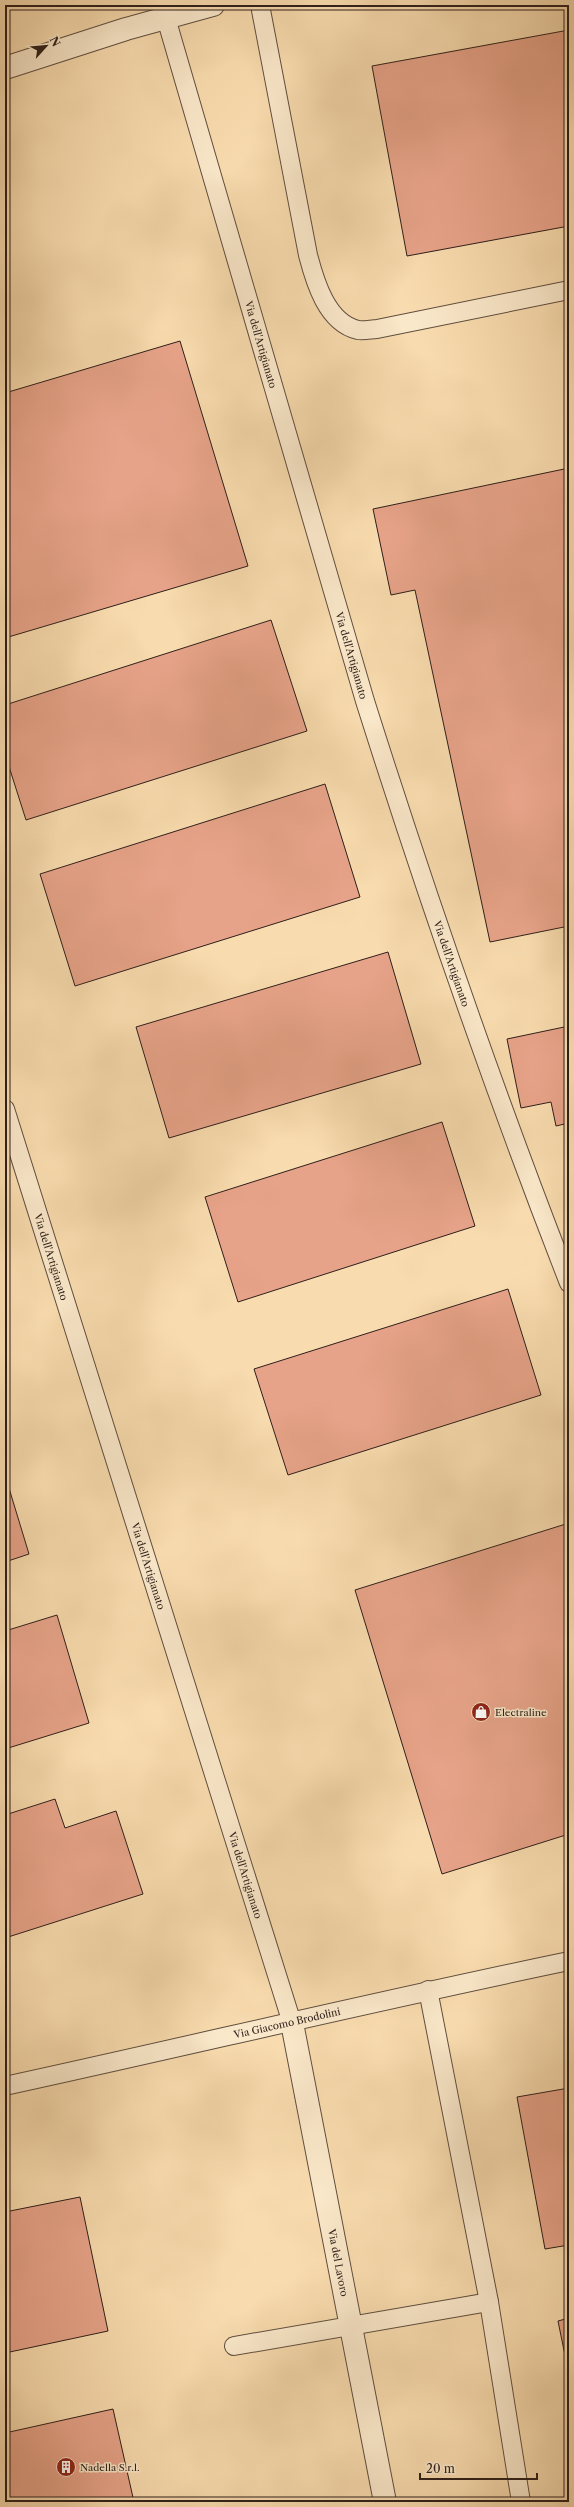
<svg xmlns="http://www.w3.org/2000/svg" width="574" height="2507" font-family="'Libre Caslon Text',serif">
  <rect width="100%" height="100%" fill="#f8dbae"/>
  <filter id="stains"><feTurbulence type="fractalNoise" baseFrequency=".005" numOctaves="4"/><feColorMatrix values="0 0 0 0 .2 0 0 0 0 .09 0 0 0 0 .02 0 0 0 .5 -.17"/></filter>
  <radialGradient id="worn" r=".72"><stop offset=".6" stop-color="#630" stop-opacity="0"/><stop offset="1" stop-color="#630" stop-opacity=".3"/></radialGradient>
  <path fill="#e7a389" stroke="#2e1f1a" d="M 569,30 L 569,226 L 407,256 L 372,66 Z
    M 180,341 L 248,566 L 5,638 L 5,393 Z
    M 569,468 L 569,926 L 490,942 L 415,590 L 391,595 L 373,509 Z
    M 271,620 L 307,731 L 26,820 L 5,754 L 5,705 Z
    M 325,784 L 360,897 L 75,986 L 40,874 Z
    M 388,952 L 421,1064 L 169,1138 L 136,1027 Z
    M 569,1026 L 569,1123 L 556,1126 L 551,1102 L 521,1108 L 507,1039 Z
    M 442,1122 L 475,1226 L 238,1302 L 205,1197 Z
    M 508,1289 L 541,1395 L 288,1475 L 254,1369 Z
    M 5,1475 L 29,1554 L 5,1562 Z
    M 569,1523 L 569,1834 L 442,1874 L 355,1590 Z
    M 57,1615 L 89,1723 L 5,1749 L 5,1631 Z
    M 55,1799 L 65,1828 L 116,1811 L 143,1894 L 5,1938 L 5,1815 Z
    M 569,2088 L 569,2245 L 545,2249 L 517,2097 Z
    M 80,2197 L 108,2331 L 5,2353 L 5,2212 Z
    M 569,2318 L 569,2375 L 558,2321 Z
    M 113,2409 L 134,2502 L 5,2502 L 5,2433 Z"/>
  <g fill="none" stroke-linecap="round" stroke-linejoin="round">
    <defs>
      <g id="lane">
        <path d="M 260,5 L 308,255 C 315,282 327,323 358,330 C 364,331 372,329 377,329 L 569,290"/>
        <path id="s1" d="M 166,18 L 365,701 C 427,897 494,1091 569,1283"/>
        <path id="s2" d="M 5,1109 L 292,2023"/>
        <path d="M 428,1990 L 489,2302 L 521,2502"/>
        <path id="s3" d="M 5,2086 C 193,2045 380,2000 569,1961"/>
        <path d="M 234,2346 L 489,2302"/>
      </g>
      <g id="street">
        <path d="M 5,68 L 126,29 L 213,5"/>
        <path id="s4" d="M 292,2023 L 385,2502"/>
      </g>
    </defs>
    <use href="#lane" stroke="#604e3f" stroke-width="20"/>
    <use href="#street" stroke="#604e3f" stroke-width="24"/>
    <use href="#lane" stroke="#fae8ca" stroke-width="18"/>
    <use href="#street" stroke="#fae8ca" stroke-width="22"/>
  </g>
  <defs>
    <symbol id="shop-disc" viewBox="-11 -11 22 22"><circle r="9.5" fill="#8f2418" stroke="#fae8ca"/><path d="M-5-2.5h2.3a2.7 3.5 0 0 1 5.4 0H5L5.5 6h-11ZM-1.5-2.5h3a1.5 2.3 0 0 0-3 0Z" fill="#fff"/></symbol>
    <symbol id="building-disc" viewBox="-11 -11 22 22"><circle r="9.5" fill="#8f2418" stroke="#fae8ca"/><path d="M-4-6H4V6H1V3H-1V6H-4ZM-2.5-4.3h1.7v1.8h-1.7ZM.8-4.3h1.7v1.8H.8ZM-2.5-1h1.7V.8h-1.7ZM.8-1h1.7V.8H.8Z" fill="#fff"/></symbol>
  </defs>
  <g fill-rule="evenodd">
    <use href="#shop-disc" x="470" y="1701" width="22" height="22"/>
    <use href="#building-disc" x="55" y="2456" width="22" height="22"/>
  </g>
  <g text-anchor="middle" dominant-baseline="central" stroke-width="3" stroke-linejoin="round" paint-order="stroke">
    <g font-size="10" fill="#2e1f1a" stroke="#fae8ca">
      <text stroke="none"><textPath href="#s1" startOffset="340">Via dell'Artigianato</textPath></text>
      <text stroke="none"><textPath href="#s1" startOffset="664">Via dell'Artigianato</textPath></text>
      <text stroke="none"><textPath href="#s1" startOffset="988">Via dell'Artigianato</textPath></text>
      <text stroke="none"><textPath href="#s2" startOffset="155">Via dell'Artigianato</textPath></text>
      <text stroke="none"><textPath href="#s2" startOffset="479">Via dell'Artigianato</textPath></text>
      <text stroke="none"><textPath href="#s2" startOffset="803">Via dell'Artigianato</textPath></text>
      <text stroke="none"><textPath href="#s3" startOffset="289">Via Giacomo Brodolini</textPath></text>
      <text stroke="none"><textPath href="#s4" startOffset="244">Via del Lavoro</textPath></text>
    </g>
    <g font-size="10" fill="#2e1f1a" stroke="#fae8ca" text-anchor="start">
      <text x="495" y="1712">Electraline</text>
      <text x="80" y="2467">Nadella S.r.l.</text>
    </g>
  </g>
  <rect width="574" height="2507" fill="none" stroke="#f8dbae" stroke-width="20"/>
  <rect x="6" y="6" width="562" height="2495" fill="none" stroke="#2e1f1a" stroke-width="2"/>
  <rect x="10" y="10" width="554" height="2487" fill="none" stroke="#2e1f1a"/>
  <g transform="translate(46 46) rotate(63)" stroke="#fae8ca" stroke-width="3" paint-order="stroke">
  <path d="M0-3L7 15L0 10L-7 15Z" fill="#2e1f1a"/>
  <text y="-6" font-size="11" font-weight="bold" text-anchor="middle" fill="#2e1f1a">N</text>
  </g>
  <path d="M420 2473v6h117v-6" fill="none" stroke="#2e1f1a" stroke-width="2"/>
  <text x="426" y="2473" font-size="12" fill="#2e1f1a" stroke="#fae8ca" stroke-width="3" paint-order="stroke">20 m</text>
  <rect width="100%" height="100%" filter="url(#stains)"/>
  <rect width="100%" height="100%" fill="url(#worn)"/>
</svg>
